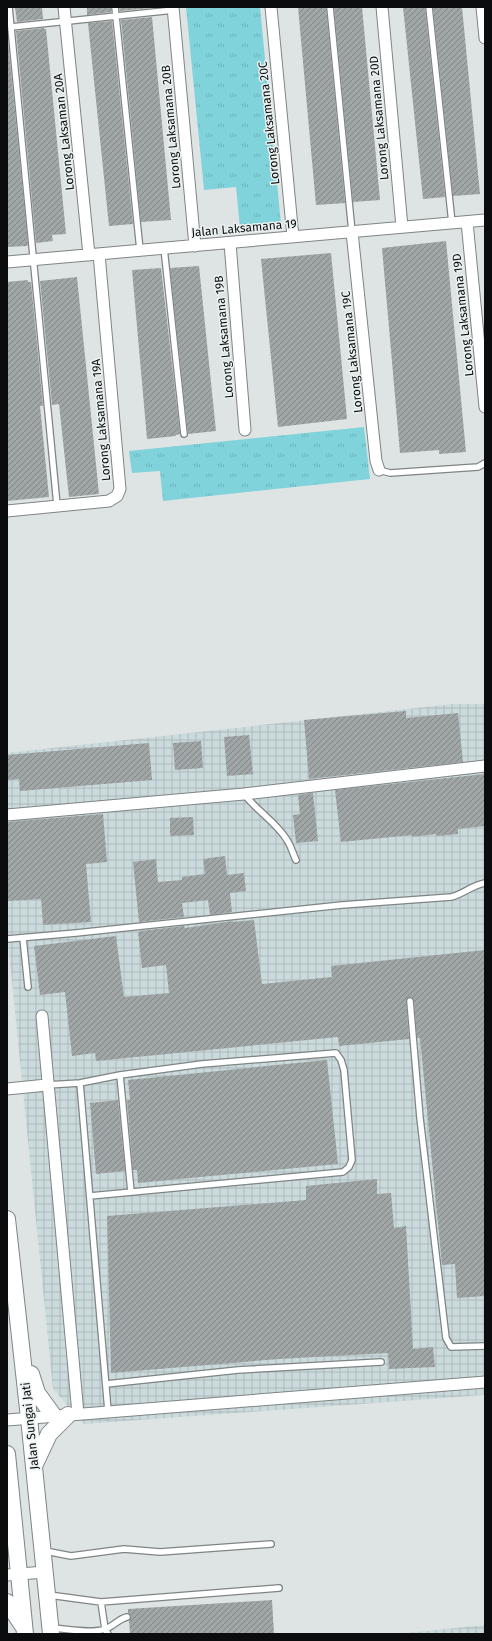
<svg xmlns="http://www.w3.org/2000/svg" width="492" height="1641" font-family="'Fira Sans',sans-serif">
  <defs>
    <pattern id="industrial-grid" width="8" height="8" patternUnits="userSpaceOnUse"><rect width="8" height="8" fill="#cbdadc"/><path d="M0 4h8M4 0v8" fill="none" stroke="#adbabc"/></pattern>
    <pattern id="park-tufts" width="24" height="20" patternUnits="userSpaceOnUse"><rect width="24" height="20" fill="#80d3db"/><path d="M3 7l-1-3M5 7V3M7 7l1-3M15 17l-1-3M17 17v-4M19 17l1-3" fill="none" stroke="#6db4bb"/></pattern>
    <pattern id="building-hatch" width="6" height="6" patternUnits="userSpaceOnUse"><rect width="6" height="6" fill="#a0a6a6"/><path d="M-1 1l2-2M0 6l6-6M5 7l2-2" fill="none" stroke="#818686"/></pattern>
  </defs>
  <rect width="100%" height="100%" fill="#dee4e4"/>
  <path fill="url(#industrial-grid)" d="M 453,704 L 485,704 L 485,1395 L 84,1424 L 53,1389 L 7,932 L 7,753 Z
    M 485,1625 L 485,1634 L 396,1634 Z"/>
  <path fill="url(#park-tufts)" d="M 186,7 L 260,7 L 281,224 L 240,228 L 236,187 L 204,190 Z
    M 364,427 L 370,479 L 163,501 L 160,471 L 132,473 L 129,451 Z"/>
  <path fill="url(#building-hatch)" d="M 15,7 L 42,7 L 43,19 L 17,22 Z
    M 87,7 L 111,7 L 111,12 L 87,15 Z
    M 119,7 L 151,7 L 151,8 L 120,11 Z
    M 298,7 L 326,7 L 345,203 L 316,205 Z
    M 334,7 L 362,7 L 380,200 L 353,202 Z
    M 403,7 L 425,7 L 445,197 L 423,199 Z
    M 433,7 L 462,7 L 480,194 L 453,196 Z
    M 152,17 L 171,220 L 141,222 L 121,20 Z
    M 112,21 L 133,224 L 109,226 L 88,23 Z
    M 44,28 L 44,29 L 46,29 L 66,234 L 52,235 L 53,241 L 36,243 L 16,31 Z
    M 7,31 L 28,244 L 27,246 L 7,247 Z
    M 446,241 L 466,452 L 439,454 L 439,450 L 400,453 L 382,248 Z
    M 331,253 L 347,419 L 278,427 L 261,259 Z
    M 199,266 L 216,431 L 188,434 L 170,268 Z
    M 161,268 L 180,434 L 176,435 L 176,436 L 147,439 L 132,270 Z
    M 77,277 L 99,494 L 69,497 L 59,404 L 52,405 L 40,281 Z
    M 28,280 L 28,282 L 31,282 L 43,406 L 40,406 L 49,497 L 7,501 L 7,282 Z
    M 406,711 L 406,718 L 458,713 L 463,762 L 309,779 L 304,720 Z
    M 249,735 L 253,774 L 227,776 L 224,737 Z
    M 201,741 L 203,768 L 175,770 L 173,743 Z
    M 149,743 L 152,780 L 20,791 L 19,779 L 7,780 L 7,755 Z
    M 485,774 L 485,826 L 458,829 L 458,834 L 437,836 L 436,834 L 412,837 L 412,835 L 341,842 L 335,790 Z
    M 313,793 L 318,841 L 296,843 L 293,815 L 300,814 L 298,795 Z
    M 103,814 L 107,862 L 86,864 L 91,922 L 43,925 L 41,899 L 7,901 L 7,822 Z
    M 193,817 L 194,835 L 170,836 L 170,818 Z
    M 225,856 L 227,875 L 244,873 L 246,891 L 230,893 L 232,912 L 210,915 L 208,900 L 182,903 L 184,917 L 139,922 L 133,862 L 156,859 L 158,882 L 182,880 L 182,877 L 205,874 L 203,859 Z
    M 254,920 L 262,984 L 332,977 L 331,966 L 485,950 L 485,1296 L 457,1298 L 455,1264 L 442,1265 L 420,1038 L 417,1038 L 414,1001 L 412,997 L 408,997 L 406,1001 L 409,1039 L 339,1046 L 338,1037 L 96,1061 L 95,1053 L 72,1056 L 65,992 L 40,995 L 34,946 L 116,936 L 124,997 L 169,993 L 166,965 L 142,968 L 138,932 L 140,932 L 140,931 L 184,926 L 185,928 L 233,921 L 233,922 Z
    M 327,1060 L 338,1164 L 138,1183 L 137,1170 L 133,1170 L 127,1100 L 130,1100 L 128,1080 Z
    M 118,1100 L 125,1171 L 96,1174 L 90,1103 Z
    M 377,1179 L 377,1194 L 391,1193 L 394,1228 L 406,1226 L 413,1349 L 433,1347 L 435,1367 L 389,1369 L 388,1353 L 279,1359 L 111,1373 L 107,1216 L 306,1200 L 306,1186 Z
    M 272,1600 L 274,1634 L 130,1634 L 129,1621 L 131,1616 L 128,1613 L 128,1609 Z"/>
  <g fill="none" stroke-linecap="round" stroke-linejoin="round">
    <defs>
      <path id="lane" d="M 9,7 L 57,505
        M 115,7 L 140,250
        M 330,7 L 352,232
        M 429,7 L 452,223
        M 11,27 L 174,10
        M 164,248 L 184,434
        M 379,470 L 390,473 L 478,467 L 485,463
        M 244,794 C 257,811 276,822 287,840 C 291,846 293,854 296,860
        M 23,938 L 28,987
        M 7,939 L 76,933 L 342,905 L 451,897 C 464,894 472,885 485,883
        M 410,1001 L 420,1118 L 446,1338 L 451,1347 L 485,1346
        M 120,1075 L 131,1192
        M 80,1083 L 120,1075 L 202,1064 L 336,1053 L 341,1060 L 344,1070 L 352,1160 L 349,1167 L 343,1172 L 90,1196
        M 47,1085 L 80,1083 L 108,1411
        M 106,1384 L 238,1370 L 381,1362
        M 45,1551 L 71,1556 L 124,1549 L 160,1552 L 271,1544
        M 49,1595 L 101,1602 L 279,1588
        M 101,1602 L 105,1629 L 108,1634
        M 52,1628 C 67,1629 91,1634 105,1629 C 113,1627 118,1619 127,1617"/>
      <path id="street" d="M 64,7 L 89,255
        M 173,7 L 195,246
        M 271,7 L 293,237
        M 382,7 L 402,227
        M 482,7 L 485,38
        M 467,222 L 485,407
        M 352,232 L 376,461 L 379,470
        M 230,243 L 245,430
        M 7,262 L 485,220
        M 7,511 L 109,501 L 117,496 L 120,489 L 99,254
        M 7,815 L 244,794 L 485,766
        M 42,1016 L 78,1414
        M 7,1089 L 47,1085
        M 7,1420 L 485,1382
        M 7,1575 L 45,1572"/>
      <path id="secondary" d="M 7,1219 L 29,1418 L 51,1634
        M 31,1374 L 37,1393 L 53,1415
        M 7,1454 L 25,1634
        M 34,1466 L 49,1434 L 68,1415
        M 7,1602 L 23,1626"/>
    </defs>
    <use href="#lane" stroke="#7f8485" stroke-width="8"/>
    <use href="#street" stroke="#7f8485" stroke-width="13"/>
    <use href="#secondary" stroke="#7f8485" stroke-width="18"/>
    <use href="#lane" stroke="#fff" stroke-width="5.5"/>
    <use href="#street" stroke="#fff" stroke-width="11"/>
    <use href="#secondary" stroke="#fff" stroke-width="16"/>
  </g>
  <g text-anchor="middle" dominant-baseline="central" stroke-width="3" stroke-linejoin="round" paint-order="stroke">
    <g font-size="12" fill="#0a0c0d" stroke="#ebf1f1">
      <text transform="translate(379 118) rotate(-95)">Lorong Laksamana 20D</text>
      <text transform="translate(269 123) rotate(-96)">Lorong Laksamana 20C</text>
      <text transform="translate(171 127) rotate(-95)">Lorong Laksamana 20B</text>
      <text transform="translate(64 132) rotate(-96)">Lorong Laksaman 20A</text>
      <text transform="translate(244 228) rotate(-5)">Jalan Laksamana 19</text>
      <text transform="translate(463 315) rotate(-96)">Lorong Laksamana 19D</text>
      <text transform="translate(224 337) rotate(-95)">Lorong Laksamana 19B</text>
      <text transform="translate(352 352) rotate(-96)">Lorong Laksamana 19C</text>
      <text transform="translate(101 420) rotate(-95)">Lorong Laksamana 19A</text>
      <text transform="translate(30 1426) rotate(-96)">Jalan Sungai Jati</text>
    </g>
  </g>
  <rect width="492" height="1641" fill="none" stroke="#0a0c0d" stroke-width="16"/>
</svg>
